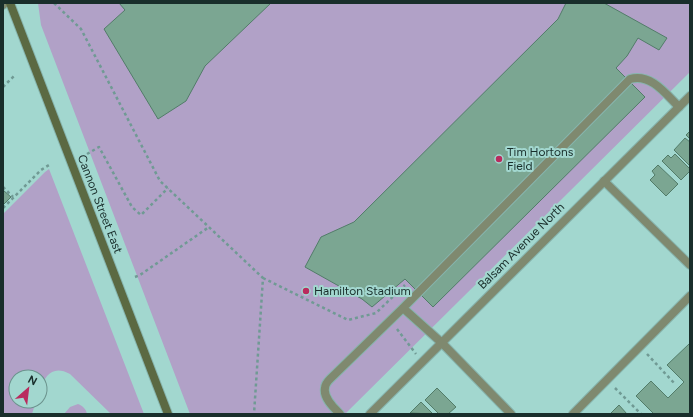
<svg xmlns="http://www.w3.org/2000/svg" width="693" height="417" font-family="Figtree,sans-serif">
  <rect width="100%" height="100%" fill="#a2d7cf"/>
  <path fill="#b1a1c7" d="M 38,3 L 690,3 L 690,72 L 345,414 L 190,414 L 41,25 Z
    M 49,169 L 144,414 L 111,414 L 70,374 C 53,365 45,375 40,390 L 40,377 L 16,377 L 16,401 L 36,401 L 32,414 L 3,414 L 3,214 L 45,172 Z
    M 78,404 C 83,406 86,409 87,414 L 64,414 L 70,407 Z"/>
  <path fill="#7ba692" stroke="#527c69" d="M 119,3 L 271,3 L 205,66 L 186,101 L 158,119 L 104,29 L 125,10 Z
    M 566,3 L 604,3 L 667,38 L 659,50 L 638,38 L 627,56 L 616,68 L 645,97 L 433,307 L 405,279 L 372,307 L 362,299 L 305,267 L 321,237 L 354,222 L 558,19 Z
    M 690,131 L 690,139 L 686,135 Z
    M 685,138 L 690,142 L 690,166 L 674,150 Z
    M 675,154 L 690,169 L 690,171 L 681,180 L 662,161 L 668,155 L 671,158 Z
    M 658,165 L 678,184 L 666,196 L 650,180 L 655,175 L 652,171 Z
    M 3,190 L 11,197 L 3,205 Z
    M 689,344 L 690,345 L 690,414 L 654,414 L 636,396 L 651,381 L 668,398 L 684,382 L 667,365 Z
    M 437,388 L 456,407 L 448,414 L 439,414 L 425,400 Z
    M 421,402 L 433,414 L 410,413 Z
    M 619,405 L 627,414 L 610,414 Z"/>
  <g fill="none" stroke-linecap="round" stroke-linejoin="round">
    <defs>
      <path id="service" d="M 604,181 L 690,265
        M 403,308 L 442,343 L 511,414
        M 340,414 C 334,408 323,398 325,388 C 325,385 328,381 330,379 L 403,308 L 630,79 C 651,73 666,94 679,107
        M 573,414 L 690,296"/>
      <path id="minor" d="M 3,5 L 5,3
        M 370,414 L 690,96"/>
      <path id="secondary" d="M 10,3 L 168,414"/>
    </defs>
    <use href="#service" stroke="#87b5ae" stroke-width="10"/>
    <use href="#minor" stroke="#87b5ae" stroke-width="10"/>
    <use href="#secondary" stroke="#87b5ae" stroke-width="10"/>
    <path stroke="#709a94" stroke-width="2.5" stroke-dasharray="3 3" stroke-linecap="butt" d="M 54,3 L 81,29 L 160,181 L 263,278 L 254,414
      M 3,87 L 15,75
      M 87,154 L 99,147 L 132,207 L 141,215 L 168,188
      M 3,187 L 13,197
      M 3,208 L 41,170 L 49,165
      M 135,277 L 140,275 L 209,227
      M 263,278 L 348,320 L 376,313 L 405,285
      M 397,329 L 416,354
      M 647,354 L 675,384
      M 615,388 L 641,414"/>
    <use href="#service" stroke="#7f896f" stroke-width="8"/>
    <use href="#minor" stroke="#7f896f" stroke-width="8"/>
    <use href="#secondary" stroke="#5b6942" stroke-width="8"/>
  </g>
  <g fill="#b92b5e" stroke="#a2d7cf" stroke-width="1.5">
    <circle cx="499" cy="159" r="4"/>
    <circle cx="306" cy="291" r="4"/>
  </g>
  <g text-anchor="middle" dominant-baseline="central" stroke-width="4" stroke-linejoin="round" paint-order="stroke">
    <g font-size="12" fill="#192e2b" stroke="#a2d7cf" text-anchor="start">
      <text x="507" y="152">Tim Hortons<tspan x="507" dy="14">Field</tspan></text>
      <text x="314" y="291">Hamilton Stadium</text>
    </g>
    <g font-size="12" fill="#192e2b" stroke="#a2d7cf">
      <text transform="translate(100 204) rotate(69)">Cannon Street East</text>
      <text transform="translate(521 246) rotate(-45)">Balsam Avenue North</text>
    </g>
  </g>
  <rect width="693" height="417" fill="none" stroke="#192e2b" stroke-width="8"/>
  <g transform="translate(28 389) rotate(28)"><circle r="19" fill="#a2d7cf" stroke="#6b938d"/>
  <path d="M0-3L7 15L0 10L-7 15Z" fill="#b92b5e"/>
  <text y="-6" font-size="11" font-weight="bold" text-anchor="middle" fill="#192e2b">N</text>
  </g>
</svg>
